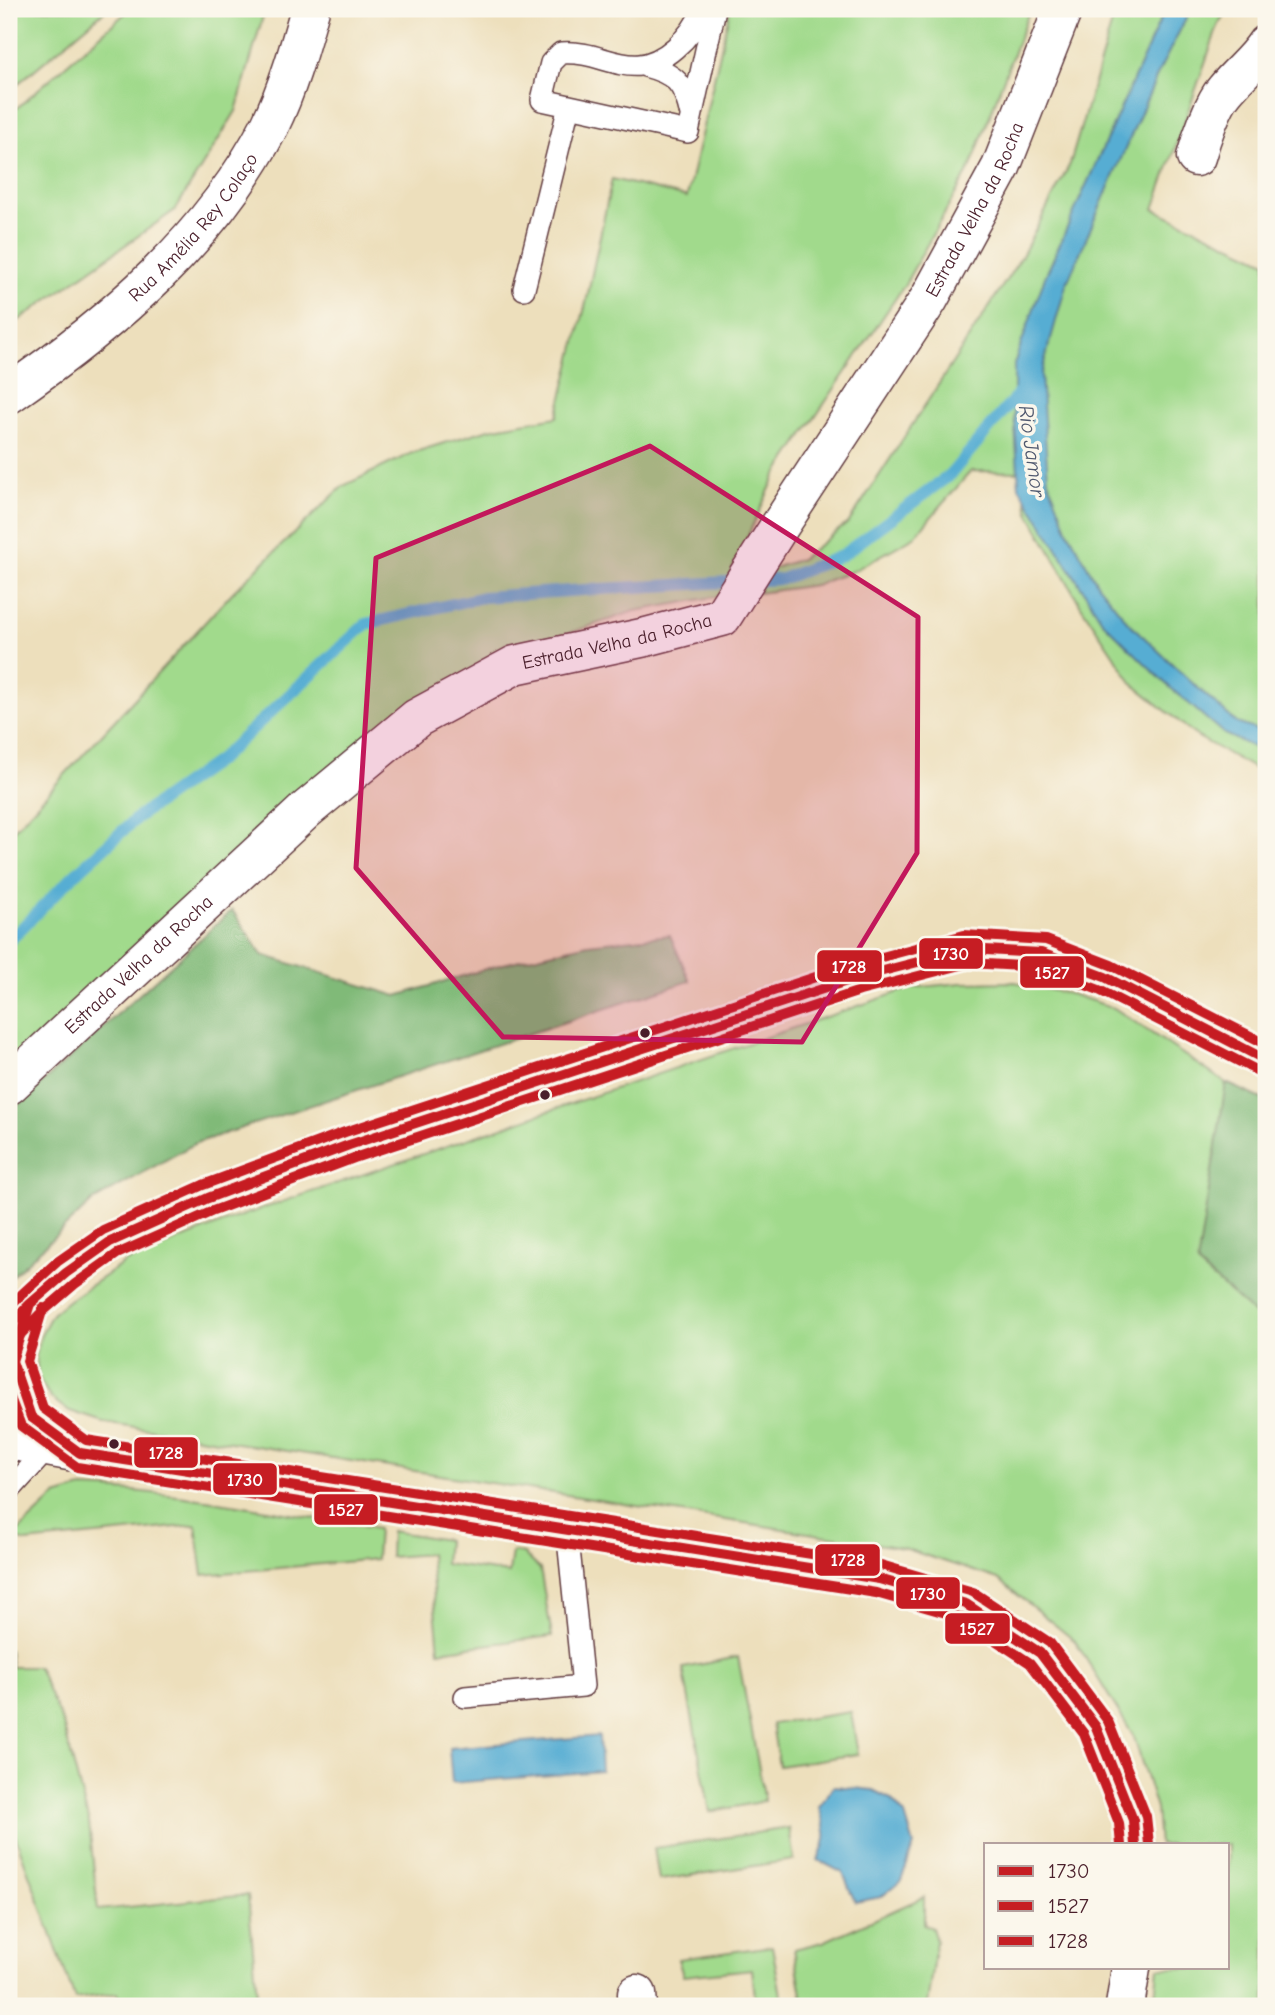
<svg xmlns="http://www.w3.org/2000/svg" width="1275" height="2015" font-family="'Comic Neue',sans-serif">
  <rect width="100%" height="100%" fill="#fbf7ec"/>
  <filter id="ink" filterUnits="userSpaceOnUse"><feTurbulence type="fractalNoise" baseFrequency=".0143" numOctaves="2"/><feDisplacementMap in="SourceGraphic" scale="14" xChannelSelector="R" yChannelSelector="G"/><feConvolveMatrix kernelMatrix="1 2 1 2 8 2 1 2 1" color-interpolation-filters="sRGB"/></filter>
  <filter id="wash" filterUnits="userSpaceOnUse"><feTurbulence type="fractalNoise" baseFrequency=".00686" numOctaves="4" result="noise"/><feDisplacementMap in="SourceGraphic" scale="28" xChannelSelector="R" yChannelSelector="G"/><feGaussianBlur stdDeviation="1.57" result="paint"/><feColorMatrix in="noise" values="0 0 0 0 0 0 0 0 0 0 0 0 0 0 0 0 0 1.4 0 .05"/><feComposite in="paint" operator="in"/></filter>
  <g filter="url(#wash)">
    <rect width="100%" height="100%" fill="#eddfbc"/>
    <path fill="#a1da8c" stroke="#767c5c" stroke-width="2" d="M 9,9 L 107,9 L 9,91 Z
      M 130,9 L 265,9 L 236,111 L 175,210 L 9,327 L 9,115 Z
      M 730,9 L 1030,9 L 971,166 L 904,286 L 776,475 L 720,596 L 635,611 L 486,661 L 9,1066 L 9,835 L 233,592 L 343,486 L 412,453 L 489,429 L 557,417 L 586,303 L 612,179 L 687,197 Z
      M 1116,9 L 1228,9 L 1219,23 L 1154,209 L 1266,262 L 1266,775 L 1198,737 L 1133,684 L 1081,606 L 1029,513 L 1020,472 L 971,471 L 914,537 L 853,571 L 815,585 L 758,593 L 765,571 L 801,559 L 849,522 L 1022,256 L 1070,164 Z
      M 1015,982 L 1074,995 L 1114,1008 L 1226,1083 L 1266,1101 L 1266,2006 L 1154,2006 L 1158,1968 L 1228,1968 L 1228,1845 L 1159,1845 L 1156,1809 L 1134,1737 L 1075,1641 L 998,1579 L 903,1548 L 103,1422 L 67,1410 L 50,1397 L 38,1377 L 36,1355 L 41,1334 L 52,1314 L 69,1300 L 127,1261 L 232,1219 L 911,988 L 961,983 Z
      M 82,1488 C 181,1491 280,1513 378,1529 L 376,1559 L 203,1575 L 196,1525 L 26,1542 L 12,1537 L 56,1496 Z
      M 391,1531 L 447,1540 L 445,1564 L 509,1573 L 512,1552 L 524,1554 L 540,1569 L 552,1636 L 439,1651 L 430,1554 L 390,1557 Z
      M 9,1649 L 11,1667 L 38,1667 L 63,1724 L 89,1823 L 98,1910 L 248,1895 L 258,2006 L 122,2006 L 118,1993 L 75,1999 L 9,1819 Z
      M 738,1657 L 765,1801 L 710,1812 L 683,1668 Z
      M 851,1712 L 858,1754 L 779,1766 L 772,1724 Z
      M 789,1828 L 794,1860 L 659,1880 L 654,1848 Z
      M 924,1897 L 924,1924 L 932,1928 L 936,1941 L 927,2006 L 804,2006 L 794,1949 L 823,1942 Z
      M 772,1946 L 783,2006 L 756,2006 L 752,1969 L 683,1976 L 678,1959 Z"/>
    <path fill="#80ba78" stroke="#656c52" stroke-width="2" d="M 232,910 L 262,955 L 397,996 L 499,965 L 588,944 L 670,935 L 690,981 L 196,1143 L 93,1201 L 9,1279 L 9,1113 Z
      M 1226,1083 L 1266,1101 L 1266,1324 L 1197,1264 Z"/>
    <path fill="#56add3" stroke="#50667f" stroke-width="2" d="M 1165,9 L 1191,9 L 1160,69 L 1066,285 L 1041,374 L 1048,480 L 1068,531 L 1098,585 L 1127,621 L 1188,679 L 1237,723 L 1266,733 L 1266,753 L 1224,734 L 1165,683 L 1103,622 L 1019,487 L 1014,410 L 1014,364 L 1045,277 Z
      M 599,1736 L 601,1771 L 452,1783 L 449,1748 Z
      M 834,1786 L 873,1790 L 891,1799 L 905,1815 L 914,1845 L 901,1881 L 881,1897 L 855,1902 L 843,1873 L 818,1860 C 829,1836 826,1832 819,1807 Z"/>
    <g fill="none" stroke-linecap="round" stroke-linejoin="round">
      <path stroke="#56add3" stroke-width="12" d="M 9,941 L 73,876 L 139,816 L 219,760 L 366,624 L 483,597 L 584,590 L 782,579 L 841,556 L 950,475 L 1024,387"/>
    </g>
  </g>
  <g filter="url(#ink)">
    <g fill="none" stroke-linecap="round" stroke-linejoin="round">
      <defs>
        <path id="service" d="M 703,9 C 697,24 687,38 675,48 C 631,86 606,49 561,53 L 551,63 L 542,100 L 688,132 L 715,9
          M 645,66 C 676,74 684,83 691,115
          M 524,289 L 569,106
          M 9,1491 L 49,1447
          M 465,1697 L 583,1686 L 567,1529"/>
        <g id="minor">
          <path d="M 1196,157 C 1201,139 1213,103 1225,90 C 1238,74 1255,61 1266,44"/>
          <path id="s1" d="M 9,394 C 112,323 212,238 270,125 C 288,88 299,48 310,9"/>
          <path id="s2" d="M 9,1085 L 306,810 L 417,718 L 515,665 L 646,637 L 722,617 L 777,530 L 929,299 L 1001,167 L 1063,9"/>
          <path d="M 637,1994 L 638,2006"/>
        </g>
        <path id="tertiary" d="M 30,1304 L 12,1361 L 31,1417 L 73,1448
          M 9,1326 L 30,1304 L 66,1273 L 110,1242 L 208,1198 L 349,1145 L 521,1088 L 856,978 L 968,949 L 1041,953 L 1105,977 L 1266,1060
          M 9,1440 L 80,1453 L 879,1579 L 966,1604 L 1040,1653 L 1096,1727 L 1133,1820 L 1135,1845
          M 1125,2006 L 1131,1968"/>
      </defs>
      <use href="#service" stroke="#623c41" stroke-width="24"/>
      <use href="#minor" stroke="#623c41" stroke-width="41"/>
      <use href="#tertiary" stroke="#623c41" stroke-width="41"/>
      <use href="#service" stroke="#fff" stroke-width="21"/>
      <use href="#minor" stroke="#fff" stroke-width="38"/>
      <use href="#tertiary" stroke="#fff" stroke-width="38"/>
      <defs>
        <path id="bus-1" d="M 30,1304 L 12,1361 L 31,1417 L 80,1453 L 879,1579 L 966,1604 L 1040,1653 L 1096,1727 L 1133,1820 L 1135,1845
          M 9,1326 L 30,1304 L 66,1273 L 110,1242 L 208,1198 L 349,1145 L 856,978 L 968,949 L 1041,953 L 1105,977 L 1266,1060"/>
        <path id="bus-2" d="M 19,1336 L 40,1314 L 75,1284 L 117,1254 L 213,1211 L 354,1158 L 860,991 L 969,963 L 1038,967 L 1099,990 L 1260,1072
          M 9,1395 L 21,1426 L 77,1467 L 876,1593 L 960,1617 L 1030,1663 L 1084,1734 L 1119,1823 L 1121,1845"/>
        <path id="bus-3" d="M 9,1306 L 57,1262 L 103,1230 L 203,1185 L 345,1132 L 852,965 L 964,935 L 1046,940 L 1111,965 L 1266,1044
          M 43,1308 L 27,1361 L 43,1408 L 86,1440 L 881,1565 L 973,1592 L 1050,1643 L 1108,1721 L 1146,1816 L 1149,1844"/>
      </defs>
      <use href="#bus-1" stroke="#fbf7ec" stroke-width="16"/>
      <use href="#bus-2" stroke="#fbf7ec" stroke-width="16"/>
      <use href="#bus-3" stroke="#fbf7ec" stroke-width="16"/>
      <use href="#bus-1" stroke="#c61d23" stroke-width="10"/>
      <use href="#bus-2" stroke="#c61d23" stroke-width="10"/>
      <use href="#bus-3" stroke="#c61d23" stroke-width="10"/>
    </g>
  </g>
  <path fill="#c2185b" fill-opacity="0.2" stroke="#c2185b" stroke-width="5" stroke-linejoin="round" d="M 650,446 L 918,617 L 917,853 L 802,1042 L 503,1037 L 356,868 L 376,558 Z"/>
  <g fill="#4a1f2b" stroke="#fbf7ec" stroke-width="2.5">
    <circle cx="645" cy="1033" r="6"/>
    <circle cx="545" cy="1095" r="6"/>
    <circle cx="114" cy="1444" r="6"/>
  </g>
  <g text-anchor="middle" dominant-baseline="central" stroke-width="7" stroke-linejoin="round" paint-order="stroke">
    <g font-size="19" fill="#4a1f2b" stroke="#fbf7ec">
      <text stroke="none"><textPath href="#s2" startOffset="1353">Estrada Velha da Rocha</textPath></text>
      <text stroke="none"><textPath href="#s1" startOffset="250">Rua Amélia Rey Colaço</textPath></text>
      <text stroke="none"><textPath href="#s2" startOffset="765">Estrada Velha da Rocha</textPath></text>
      <text stroke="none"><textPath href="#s2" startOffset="177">Estrada Velha da Rocha</textPath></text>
    </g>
    <g font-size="21" font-style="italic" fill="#4f586e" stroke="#fbf7ec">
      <text transform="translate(1032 451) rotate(82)">Rio Jamor</text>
    </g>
  </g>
  <g stroke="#fbf7ec" stroke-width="2.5">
    <rect x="918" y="937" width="66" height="33" rx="7" fill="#c61d23"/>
    <rect x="816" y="949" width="67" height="34" rx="7" fill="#c61d23"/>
    <rect x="1019" y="955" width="66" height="34" rx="7" fill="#c61d23"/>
    <rect x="133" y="1436" width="66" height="33" rx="7" fill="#c61d23"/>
    <rect x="212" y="1462" width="66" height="34" rx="7" fill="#c61d23"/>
    <rect x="313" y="1493" width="66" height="33" rx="7" fill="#c61d23"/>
    <rect x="814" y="1543" width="67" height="34" rx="7" fill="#c61d23"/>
    <rect x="895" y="1576" width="66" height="34" rx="7" fill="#c61d23"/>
    <rect x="944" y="1612" width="67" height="33" rx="7" fill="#c61d23"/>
  </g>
  <g font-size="19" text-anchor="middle" font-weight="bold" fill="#fff">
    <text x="951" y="960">1730</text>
    <text x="849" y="973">1728</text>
    <text x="1052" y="979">1527</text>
    <text x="166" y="1459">1728</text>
    <text x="245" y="1486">1730</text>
    <text x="346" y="1516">1527</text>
    <text x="848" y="1566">1728</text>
    <text x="928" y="1600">1730</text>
    <text x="977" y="1635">1527</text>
  </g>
  <rect width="1275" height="2015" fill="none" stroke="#fbf7ec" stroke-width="35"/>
  <rect x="984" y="1843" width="245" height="126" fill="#fbf7ec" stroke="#b4a19f" stroke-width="2"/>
  <rect x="998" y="1866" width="35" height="10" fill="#c61d23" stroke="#b4a19f" stroke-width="2"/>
  <text x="1048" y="1878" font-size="21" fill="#4a1f2b">1730</text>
  <rect x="998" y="1901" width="35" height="10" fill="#c61d23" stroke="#b4a19f" stroke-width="2"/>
  <text x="1048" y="1913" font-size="21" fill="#4a1f2b">1527</text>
  <rect x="998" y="1936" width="35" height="10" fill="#c61d23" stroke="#b4a19f" stroke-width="2"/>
  <text x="1048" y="1948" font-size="21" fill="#4a1f2b">1728</text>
</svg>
